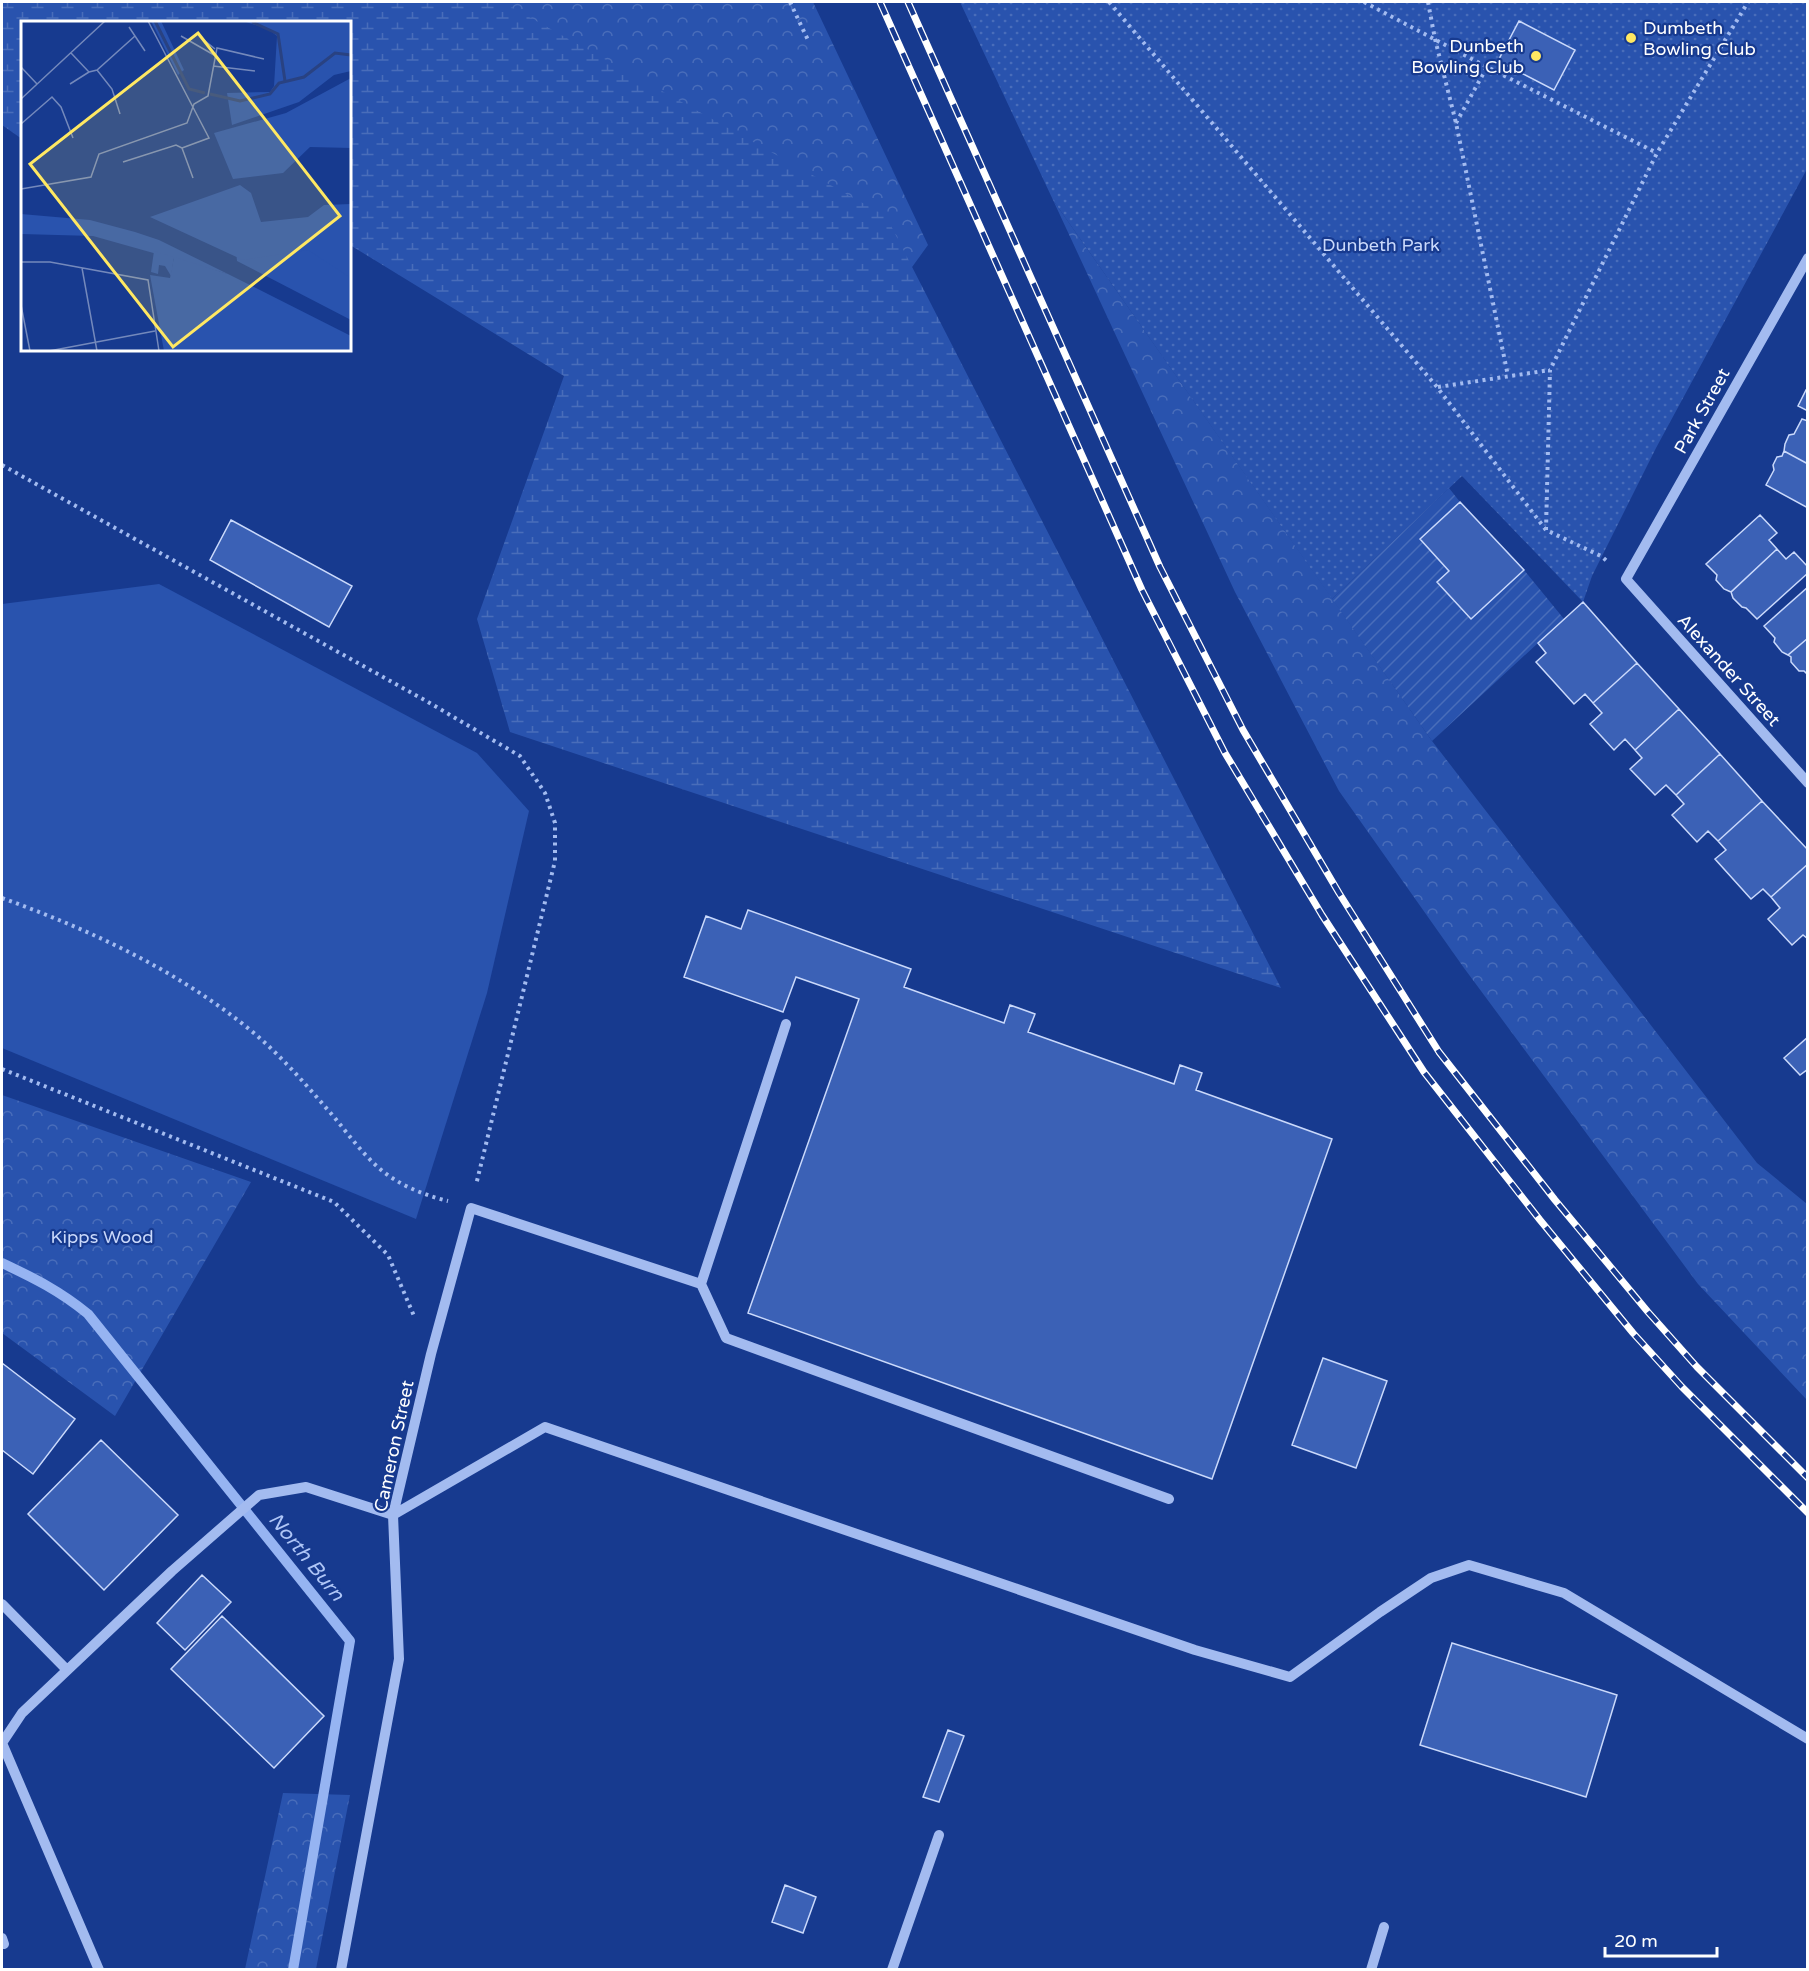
<svg xmlns="http://www.w3.org/2000/svg" width="1809" height="1971" font-family="'Varela Round',sans-serif">
  <defs>
    <pattern id="forest-crowns" width="20" height="18" patternUnits="userSpaceOnUse" patternTransform="scale(1.5)"><rect width="20" height="18" fill="#2953ae"/><path d="M2 6a3 3 0 1 1 6 0M12 15a3 3 0 1 1 6 0" fill="none" stroke="#496dba"/></pattern>
    <pattern id="wetland-marsh" width="20" height="14" patternUnits="userSpaceOnUse" patternTransform="scale(1.5)"><rect width="20" height="14" fill="#2953ae"/><path d="M1 5h8M5 5V1M11 12h8M15 12V8" fill="none" stroke="#496dba"/></pattern>
    <pattern id="park-dots" width="8" height="8" patternUnits="userSpaceOnUse" patternTransform="scale(1.5)"><rect width="8" height="8" fill="#2953ae"/><path d="M2 2h.1M6 6h.1" fill="none" stroke="#496dba" stroke-width="1.8" stroke-linecap="round"/></pattern>
    <pattern id="garden-furrows" width="10" height="10" patternUnits="userSpaceOnUse" patternTransform="scale(1.5)"><rect width="10" height="10" fill="#2953ae"/><path d="M-1 1l2-2M0 10L10 0M9 11l2-2" fill="none" stroke="#496dba"/></pattern>
  </defs>
  <rect width="100%" height="100%" fill="#173a8f"/>
  <path fill="#2953ae" d="M 159,584 L 477,753 L 529,811 L 487,993 L 416,1219 L 2,1048 L 2,604 Z"/>
  <path fill="url(#forest-crowns)" d="M 424,2 L 813,2 L 928,245 L 881,310 L 350,54 Z
    M 1053,200 L 1432,741 L 1757,1163 L 1807,1204 L 1807,1400 L 1698,1284 L 1464,968 L 1339,791 L 1235,592 Z
    M 2,1095 L 251,1182 L 115,1416 L 2,1333 Z
    M 283,1793 L 350,1795 L 316,1969 L 245,1969 Z"/>
  <path fill="url(#wetland-marsh)" d="M 2,2 L 502,2 L 886,216 L 1281,988 L 510,732 L 477,619 L 564,376 L 350,245 L 350,22 L 22,22 L 22,139 L 2,125 Z"/>
  <path fill="url(#park-dots)" d="M 960,2 L 1807,2 L 1807,169 L 1656,448 L 1592,576 L 1583,602 L 1462,476 L 1332,599 L 1053,200 Z"/>
  <path fill="url(#garden-furrows)" d="M 1449,488 L 1460,502 L 1420,539 L 1449,571 L 1437,583 L 1471,619 L 1524,570 L 1564,619 L 1432,741 L 1332,599 Z"/>
  <g fill="none" stroke-linecap="round" stroke-linejoin="round">
    <path stroke="#96b4f2" stroke-width="10" d="M 2,1263 C 34,1278 60,1291 88,1314 L 350,1641 L 293,1970"/>
  </g>
  <path fill="#3b61b6" stroke="#cad9fb" stroke-width="1.5" d="M 1519,21 L 1575,50 L 1554,90 L 1498,61 Z
    M 1806,390 L 1808,391 L 1808,411 L 1798,406 Z
    M 1802,419 L 1808,421 L 1808,464 L 1784,451 L 1785,444 L 1789,435 L 1794,434 Z
    M 1784,451 L 1808,464 L 1808,508 L 1766,485 L 1774,470 L 1773,465 L 1777,457 L 1782,456 Z
    M 1460,502 L 1524,570 L 1471,619 L 1437,582 L 1449,571 L 1420,539 Z
    M 1760,515 L 1777,533 L 1769,540 L 1777,549 L 1731,592 L 1724,589 L 1716,580 L 1717,575 L 1706,564 Z
    M 231,520 L 352,586 L 329,627 L 210,560 Z
    M 1777,549 L 1786,559 L 1794,552 L 1808,567 L 1808,573 L 1757,619 L 1746,608 L 1742,607 L 1733,598 L 1731,592 Z
    M 1808,587 L 1808,638 L 1788,655 L 1782,652 L 1774,642 L 1775,638 L 1764,626 Z
    M 1583,602 L 1637,663 L 1593,703 L 1585,694 L 1574,704 L 1536,662 L 1546,653 L 1538,643 Z
    M 1808,638 L 1808,675 L 1804,671 L 1799,671 L 1791,662 L 1791,657 L 1788,655 Z
    M 1637,663 L 1679,709 L 1635,750 L 1625,739 L 1614,750 L 1590,724 L 1602,713 L 1593,703 Z
    M 1679,709 L 1720,754 L 1676,795 L 1666,785 L 1655,795 L 1630,769 L 1642,758 L 1635,750 Z
    M 1720,754 L 1762,801 L 1718,841 L 1708,831 L 1697,842 L 1672,815 L 1684,804 L 1676,795 Z
    M 1762,801 L 1808,850 L 1808,864 L 1771,897 L 1763,889 L 1751,899 L 1715,859 L 1726,850 L 1718,841 Z
    M 1808,864 L 1808,939 L 1803,935 L 1792,945 L 1768,919 L 1780,908 L 1771,897 Z
    M 748,910 L 911,969 L 904,987 L 1004,1023 L 1010,1005 L 1035,1014 L 1028,1032 L 1174,1084 L 1180,1065 L 1202,1073 L 1196,1090 L 1332,1139 L 1212,1479 L 748,1313 L 859,999 L 796,977 L 783,1012 L 684,977 L 706,916 L 741,929 Z
    M 1808,1037 L 1808,1069 L 1800,1075 L 1784,1058 Z
    M 1323,1358 L 1387,1381 L 1356,1468 L 1292,1445 Z
    M 2,1363 L 75,1419 L 33,1474 L 2,1450 Z
    M 101,1440 L 178,1515 L 104,1590 L 28,1514 Z
    M 202,1575 L 231,1602 L 185,1650 L 157,1623 Z
    M 222,1616 L 324,1716 L 274,1768 L 171,1669 Z
    M 1452,1643 L 1617,1695 L 1586,1797 L 1420,1745 Z
    M 948,1730 L 964,1736 L 939,1802 L 923,1797 Z
    M 785,1885 L 816,1897 L 803,1933 L 772,1922 Z"/>
  <g fill="none" stroke-linecap="round" stroke-linejoin="round">
    <path stroke="#a3bbf0" stroke-width="4" stroke-dasharray="3 4.5" stroke-linecap="butt" d="M 790,2 L 808,40
      M 1109,2 L 1437,387 L 1546,530 L 1601,556 L 1608,562
      M 1364,2 L 1487,67 L 1657,153
      M 1428,2 L 1435,39 L 1456,123 L 1508,376
      M 1456,123 L 1487,67
      M 1438,387 L 1550,370
      M 2,465 L 428,702 L 520,756 L 545,793 L 555,823 L 555,861 L 476,1185
      M 1546,530 L 1550,370 L 1657,153 L 1748,2
      M 2,898 C 90,930 175,969 249,1029 C 281,1055 307,1086 334,1117 C 353,1140 371,1166 397,1181 C 412,1190 431,1197 448,1201
      M 2,1069 L 334,1202 L 388,1255 L 414,1316"/>
    <path stroke="#a3bbf0" stroke-width="10" d="M 1808,258 L 1626,579 L 1808,783
      M 786,1024 L 701,1284 L 726,1338 L 1169,1499
      M 2,1604 L 67,1670
      M 2,1743 L 22,1713 L 172,1571 L 259,1495 L 306,1487 L 393,1515 L 545,1427 L 1195,1650 L 1290,1677 L 1380,1612 L 1431,1578 L 1469,1565 L 1564,1593 L 1808,1739
      M 2,1743 L 99,1970
      M 2,1938 L 4,1944
      M 341,1970 L 399,1659 L 393,1515 L 431,1354 L 471,1208 L 701,1284
      M 892,1970 L 939,1835
      M 1371,1970 L 1384,1927"/>
    <defs>
      <path id="rail" d="M 880,2 L 1142,590 L 1225,753 L 1322,915 L 1424,1072 L 1540,1220 L 1633,1333 L 1682,1387 L 1808,1513
        M 908,2 L 1160,567 L 1243,730 L 1339,893 L 1439,1052 L 1555,1200 L 1648,1312 L 1697,1367 L 1808,1478"/>
    </defs>
    <use href="#rail" stroke="#fff" stroke-width="7"/>
    <use href="#rail" stroke="#173a8f" stroke-width="4.5" stroke-dasharray="14" stroke-linecap="butt"/>
  </g>
  <g fill="#ffe862" stroke="#173a8f" stroke-width="2">
    <circle cx="1631" cy="38" r="6"/>
    <circle cx="1536" cy="56" r="6"/>
  </g>
  <g text-anchor="middle" dominant-baseline="central" stroke-width="4.5" stroke-linejoin="round" paint-order="stroke">
    <g font-size="18" fill="#fff" stroke="#173a8f" text-anchor="start">
      <text x="1643" y="28">Dumbeth<tspan x="1643" dy="21">Bowling Club</tspan></text>
      <text x="1524" y="46" text-anchor="end">Dunbeth<tspan x="1524" dy="21">Bowling Club</tspan></text>
    </g>
    <g font-size="18" fill="#cad9fb" stroke="#173a8f">
      <text x="1381" y="245">Dunbeth Park</text>
      <text x="102" y="1237">Kipps Wood</text>
    </g>
    <g font-size="18" fill="#fff" stroke="#173a8f">
      <text transform="translate(1702 411) rotate(-61)">Park Street</text>
      <text transform="translate(1729 670) rotate(48)">Alexander Street</text>
      <text transform="translate(394 1446) rotate(-78)">Cameron Street</text>
    </g>
    <g font-size="20" font-style="italic" fill="#afc6f7" stroke="#173a8f">
      <text transform="translate(306 1557) rotate(51)">North Burn</text>
    </g>
  </g>
  <g transform="translate(21 21)">
    <rect width="330" height="330" fill="#173a8f"/>
    <path d="M 330,57 L 330,127 L 289,126 L 262,152 L 212,158 L 193,112 L 265,92 Z" fill="#2953ae"/>
    <path d="M 130,0 L 140,0 L 163,49 L 157,54 ZM 222,0 L 330,0 L 330,50 L 313,54 L 278,81 L 211,104 L 206,72 L 249,71 L 253,65 L 256,15 L 247,8 ZM 0,193 L 69,199 L 114,211 L 138,219 L 207,253 L 72,215 L 0,213 ZM 279,207 L 293,230 L 330,254 L 330,299 L 216,240 L 215,230 Z" fill="#2953ae"/>
    <path d="M 219,164 L 230,172 L 240,201 L 287,196 L 303,184 L 330,183 L 330,257 L 287,229 L 222,239 L 129,196 Z" fill="#2953ae"/>
    <path d="M 153,236 L 207,253 L 330,315 L 330,330 L 143,330 L 129,254 L 149,257 Z" fill="#2953ae"/>
    <path d="M 133,230 L 153,236 L 150,255 L 144,245 L 138,244 L 137,253 L 130,251 Z" fill="#2953ae"/>
    <path fill="none" stroke="#294282" stroke-width="3" d="M 134,0 L 168,68 L 184,72M 231,1 L 257,13 L 264,60M 189,73 L 219,80 L 249,73 L 258,62 L 283,56 L 314,32 L 330,34"/>
    <path fill="none" stroke="#7489bc" stroke-width="1.5" d="M 127,0 L 188,117 L 161,127M 108,6 L 124,30M 160,15 L 193,34M 178,15 L 194,28M 192,45 L 234,50M 0,46 L 16,63M 76,49 L 91,68 L 99,93M 68,51 L 76,49 L 114,15M 49,63 L 68,51 L 50,32M 0,78 L 84,0M 0,103 L 31,76 L 40,86 L 52,117M 161,127 L 172,157M 102,141 L 155,124 L 161,127M 0,168 L 70,156 L 78,133 L 166,102 L 173,83 L 187,75 L 196,27 L 243,38M 0,241 L 29,241 L 127,259 L 138,330M 61,247 L 76,330M 0,284 L 9,330M 28,330 L 134,310"/>
    <path fill="#ffe862" fill-opacity="0.15" stroke="#ffe862" stroke-width="3" d="M 177,12 L 319,195 L 152,326 L 9,143 Z"/>
    <rect width="330" height="330" fill="none" stroke="#fff" stroke-width="3"/>
  </g>
  <rect width="1809" height="1971" fill="none" stroke="#ffffff" stroke-width="6"/>
  <path d="M1605 1947v9h112v-9" fill="none" stroke="#ffffff" stroke-width="3"/>
  <text x="1614" y="1947" font-size="18" fill="#ffffff" stroke="#173a8f" stroke-width="4.5" paint-order="stroke">20 m</text>
</svg>
